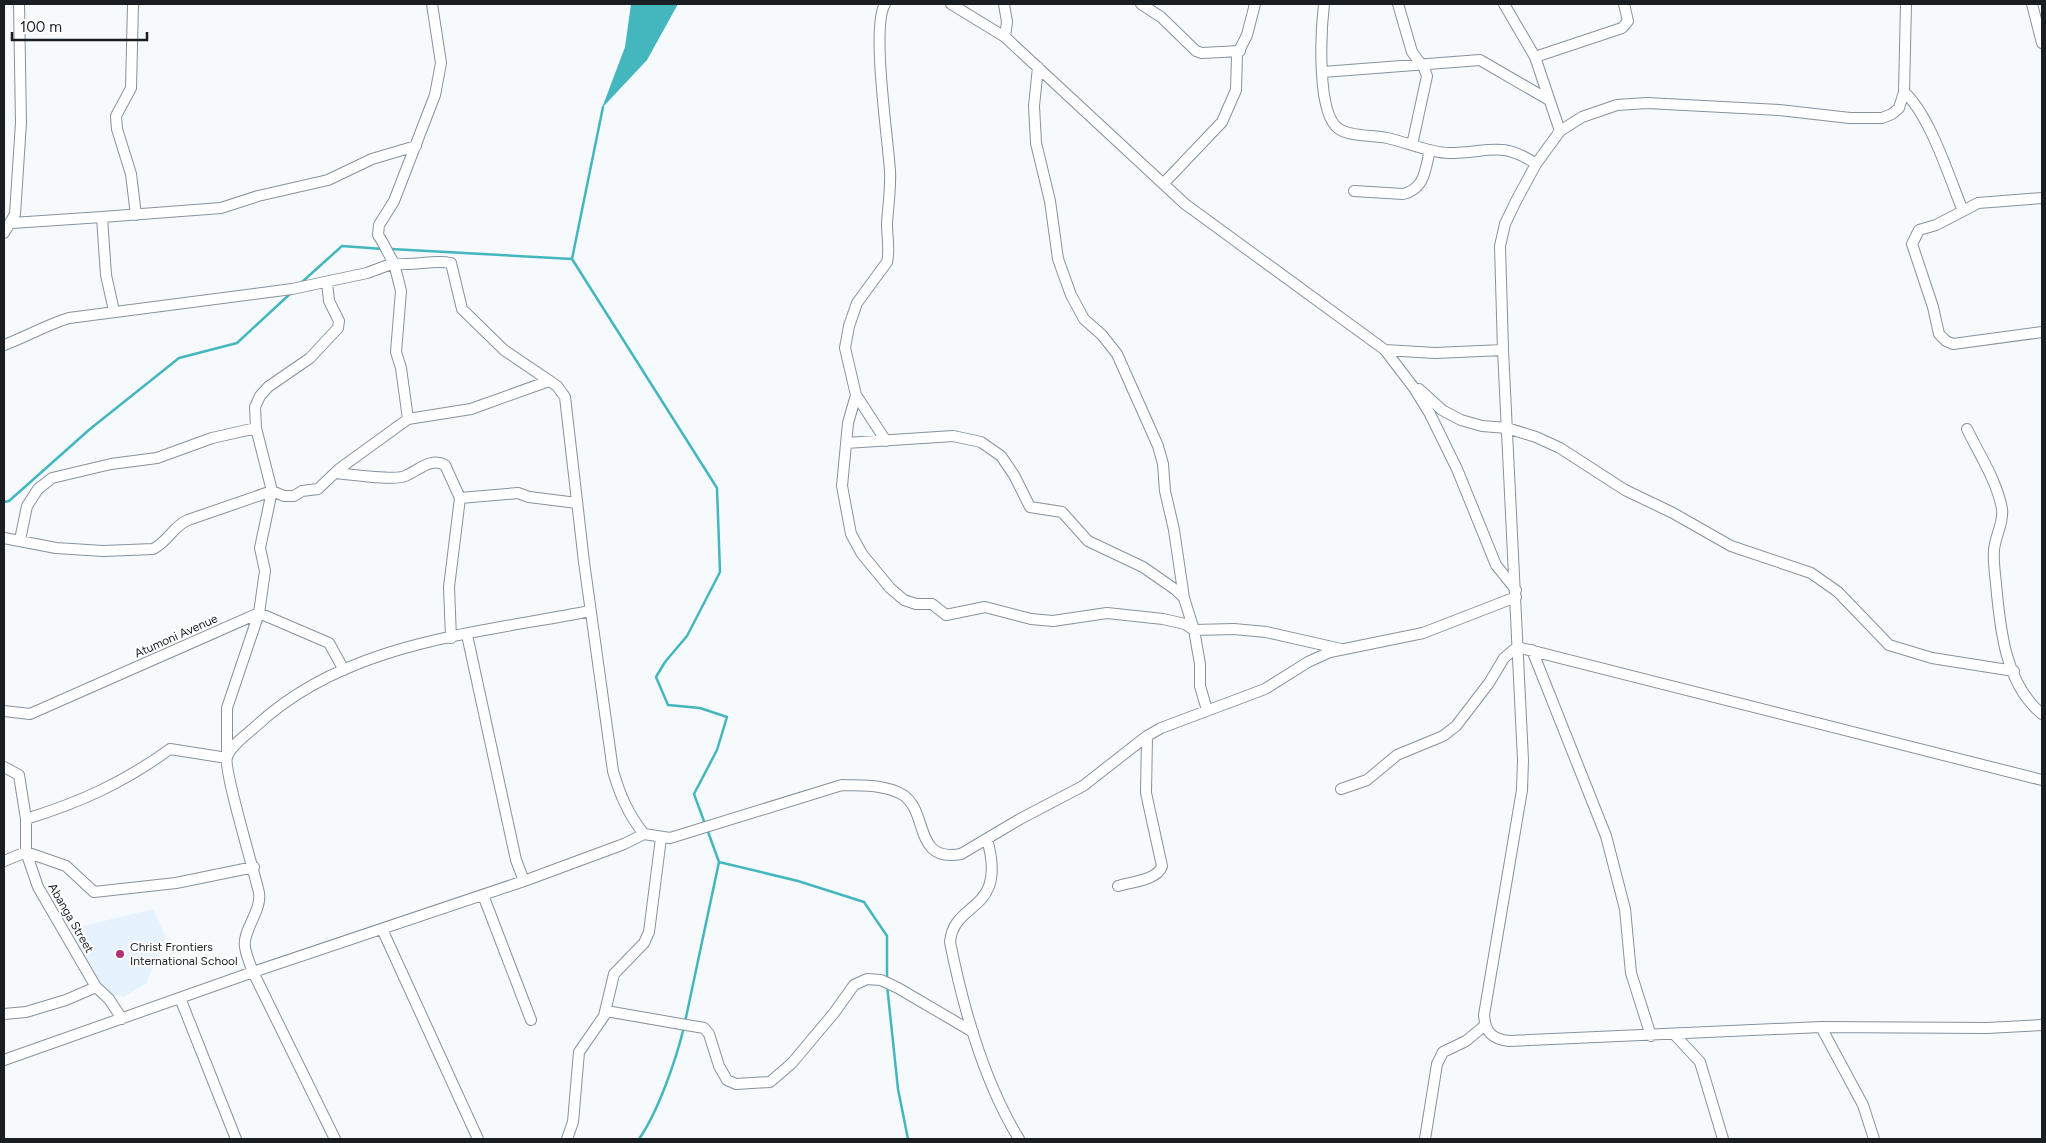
<svg xmlns="http://www.w3.org/2000/svg" width="2046" height="1143" font-family="Figtree,sans-serif">
  <rect width="100%" height="100%" fill="#f7fafd"/>
  <path fill="#e6f2fe" d="M 153,909 L 166,937 L 146,984 L 123,997 L 106,993 L 75,944 L 79,927 Z"/>
  <path fill="#44b6be" d="M 631,4 L 678,4 L 647,60 L 602,108 L 625,47 Z"/>
  <g fill="none" stroke-linecap="round" stroke-linejoin="round">
    <path stroke="#44b6be" stroke-width="2.5" d="M 603,107 L 572,259 L 717,488 L 720,572 L 687,636 L 665,662 L 656,677 L 668,705 L 700,708 L 727,717 L 717,750 L 694,794 L 705,824
      M 391,249 L 572,259
      M 302,282 L 342,246 L 383,249
      M 4,502 L 9,501 L 90,429 L 179,358 L 237,343 L 291,293
      M 707,829 L 719,862 L 798,881 L 864,902 L 887,936 L 887,979
      M 887,985 L 898,1089 L 908,1139
      M 685,1022 L 719,862
      M 639,1139 C 658,1112 676,1060 684,1027"/>
    <defs>
      <path id="minor" d="M 133,4 L 131,88 L 116,116 L 117,129 L 131,174 L 136,215
        M 885,4 C 871,27 888,138 890,171 C 891,188 888,206 887,224 C 887,237 890,250 887,262 L 857,303 L 849,326 L 845,348 L 856,395 L 848,423 L 842,486 L 851,534 L 862,554 L 890,588 L 904,600 L 916,604 L 932,604 L 946,615 L 985,607 L 1031,619 L 1053,621 L 1107,613 L 1163,619 L 1185,624 L 1194,630 L 1234,629 L 1266,632 L 1341,649
        M 951,4 L 1005,37
        M 1004,4 L 1007,22 L 1005,37 L 1185,204 L 1385,350 L 1414,388 L 1430,414 L 1457,469 L 1496,565 L 1516,590
        M 1141,4 L 1161,17 L 1196,51 L 1202,53 L 1240,51
        M 1324,4 C 1321,29 1316,114 1339,129 C 1351,137 1373,135 1387,138 C 1407,142 1429,153 1449,153 C 1488,153 1501,140 1536,164
        M 1398,4 L 1412,52 L 1424,68 L 1427,76 L 1412,145
        M 1504,4 L 1535,57 L 1560,131
        M 1906,4 L 1904,92 L 1899,108 L 1892,114 L 1882,118 L 1850,118 L 1779,110 L 1647,103 L 1617,105 L 1582,117 L 1560,131 L 1536,164 L 1516,201 L 1505,224 L 1500,246 L 1503,350 L 1523,760 L 1522,790 L 1484,1015 C 1485,1032 1492,1039 1509,1041 L 1821,1027 L 1987,1028 L 2042,1025
        M 2032,4 L 2042,43
        M 1535,57 L 1622,28 L 1628,21 L 1624,4
        M 1038,67 L 1034,106 L 1036,143 L 1050,201 L 1058,259 L 1071,295 L 1084,319 L 1102,335 L 1117,354 L 1158,446 L 1163,464 L 1165,491 L 1174,530 L 1184,598
        M 1323,72 L 1480,60 L 1549,100
        M 1904,92 C 1930,115 1949,177 1963,211 L 1978,203 L 2042,198
        M 1163,184 L 1222,122 L 1236,90 L 1237,55 L 1247,35 L 1255,4
        M 1354,191 L 1403,194 C 1425,189 1425,170 1430,150
        M 1963,211 L 1936,225 L 1919,230 L 1912,244 L 1933,307 L 1939,334 L 1946,341 L 1953,344 L 2042,332
        M 102,217 L 221,208 L 258,196 L 328,180 L 372,159 L 416,146
        M 12,223 L 102,217 L 106,275 L 114,311
        M 4,233 L 15,214 L 21,123 L 19,4
        M 4,345 C 26,337 46,325 69,318 L 292,289 L 367,273 L 394,263 L 401,291 L 396,352 L 401,368 L 408,419
        M 1385,350 L 1435,353 L 1503,350
        M 1419,389 L 1442,410 L 1461,420 L 1482,426 L 1507,428 L 1536,437 L 1560,448 L 1625,490 L 1673,513 L 1731,546 L 1811,573 L 1838,592 L 1889,645 L 1932,658 L 2014,671
        M 856,395 L 886,441
        M 1967,429 C 1979,454 1997,481 2002,509 C 2004,523 1995,536 1994,550 C 1993,561 1995,573 1996,584 C 2000,628 2005,684 2042,714
        M 846,443 L 953,436 L 981,442 L 1001,456 L 1014,475 L 1030,507 L 1062,512 L 1088,541 L 1143,567 L 1176,590 L 1184,598 L 1194,630 L 1200,664 L 1200,686 L 1207,710
        M 335,473 C 349,474 395,481 405,476 C 418,471 430,457 445,465 L 460,498 L 518,493 L 529,497 L 577,503
        M 4,538 L 56,548 L 103,551 L 153,549 C 168,542 173,526 188,520 L 272,491 L 284,496 L 294,496 L 302,491 L 318,489 L 339,469 L 408,419 L 471,409 L 549,381
        M 20,540 L 27,506 L 38,489 L 52,478 L 111,464 L 157,458 L 212,438 L 256,428
        M 467,635 L 516,860 L 524,881
        M 451,638 L 449,587 L 460,498
        M 1532,650 L 1606,836 L 1625,909 L 1631,973 L 1651,1036
        M 4,711 L 30,714 L 259,613 L 329,643 L 344,670
        M 4,767 L 19,775 L 26,819 L 26,852 L 38,887 L 96,987 L 109,999 L 122,1019
        M 1341,789 L 1367,780 L 1397,755 L 1443,736 L 1456,726 L 1489,683 L 1504,658 L 1517,647 L 2042,780
        M 26,819 C 81,802 123,783 170,749 L 227,758 L 227,708 L 259,613 L 265,571 L 260,548 L 272,491 L 256,428 L 255,407 L 260,396 L 268,387 L 310,358 L 338,328 L 339,321 L 329,301 L 327,282
        M 644,834 L 670,838 L 842,785 C 862,786 885,784 903,795 C 929,812 913,863 961,854 L 1020,819 L 1083,786 L 1147,736 L 1161,728 L 1265,689 L 1308,662 L 1330,652 L 1423,633 L 1516,597
        M 987,839 C 1008,914 954,899 950,942 C 963,1007 984,1082 1019,1139
        M 4,861 L 26,852 L 66,866 L 94,892 L 176,883 L 254,867
        M 1118,886 C 1131,882 1158,880 1162,866 L 1146,793 L 1147,736
        M 483,895 L 531,1020
        M 382,929 L 478,1139
        M 180,998 L 236,1139
        M 606,1011 L 704,1028 L 709,1034 L 719,1066 L 727,1080 L 736,1084 L 770,1082 L 792,1063 L 834,1013 L 854,985 L 867,979 L 881,980 L 898,988 L 973,1032
        M 4,1014 L 26,1012 L 66,1000 L 96,987
        M 1821,1027 L 1863,1105 L 1874,1139
        M 1674,1034 L 1700,1062 L 1723,1139
        M 4,1060 L 253,972 L 524,881 L 624,844 L 644,834 C 628,814 620,795 613,771 L 584,562 L 565,397 L 557,386 L 504,350 L 462,309 L 451,263 C 432,259 413,267 394,263 C 388,254 385,245 378,235 L 379,225 L 394,201 L 435,95 L 441,63 L 432,4
        M 335,1139 L 253,972 C 250,964 246,955 245,947 C 242,931 262,911 259,893 C 254,870 223,769 227,757 C 231,745 246,735 255,727 C 345,642 474,634 590,611
        M 567,1139 L 573,1122 L 579,1052 L 604,1016 L 614,974 L 644,943 L 649,932 L 661,838
        M 1425,1139 L 1437,1064 L 1443,1052 L 1466,1041 L 1484,1026"/>
    </defs>
    <use href="#minor" stroke="#85939f" stroke-width="12"/>
    <use href="#minor" stroke="#fff" stroke-width="10"/>
  </g>
  <circle fill="#b52f73" stroke="#fff" stroke-width="2" cx="120" cy="954" r="5"/>
  <g text-anchor="middle" dominant-baseline="central" stroke-width="4" stroke-linejoin="round" paint-order="stroke">
    <g font-size="12" fill="#191e23" stroke="#fff">
      <text transform="translate(176 636) rotate(-24)">Atumoni Avenue</text>
      <text transform="translate(71 918) rotate(60)">Abanga Street</text>
    </g>
    <g font-size="12" fill="#191e23" stroke="#fff" text-anchor="start">
      <text x="130" y="947">Christ Frontiers<tspan x="130" dy="14">International School</tspan></text>
    </g>
  </g>
  <rect width="2046" height="1143" fill="none" stroke="#191e23" stroke-width="10"/>
  <path d="M12 32v8h135v-8" fill="none" stroke="#191e23" stroke-width="2.5"/>
  <text x="20" y="32" font-size="15" fill="#191e23" stroke="#ffffff" stroke-width="4" paint-order="stroke">100 m</text>
</svg>
